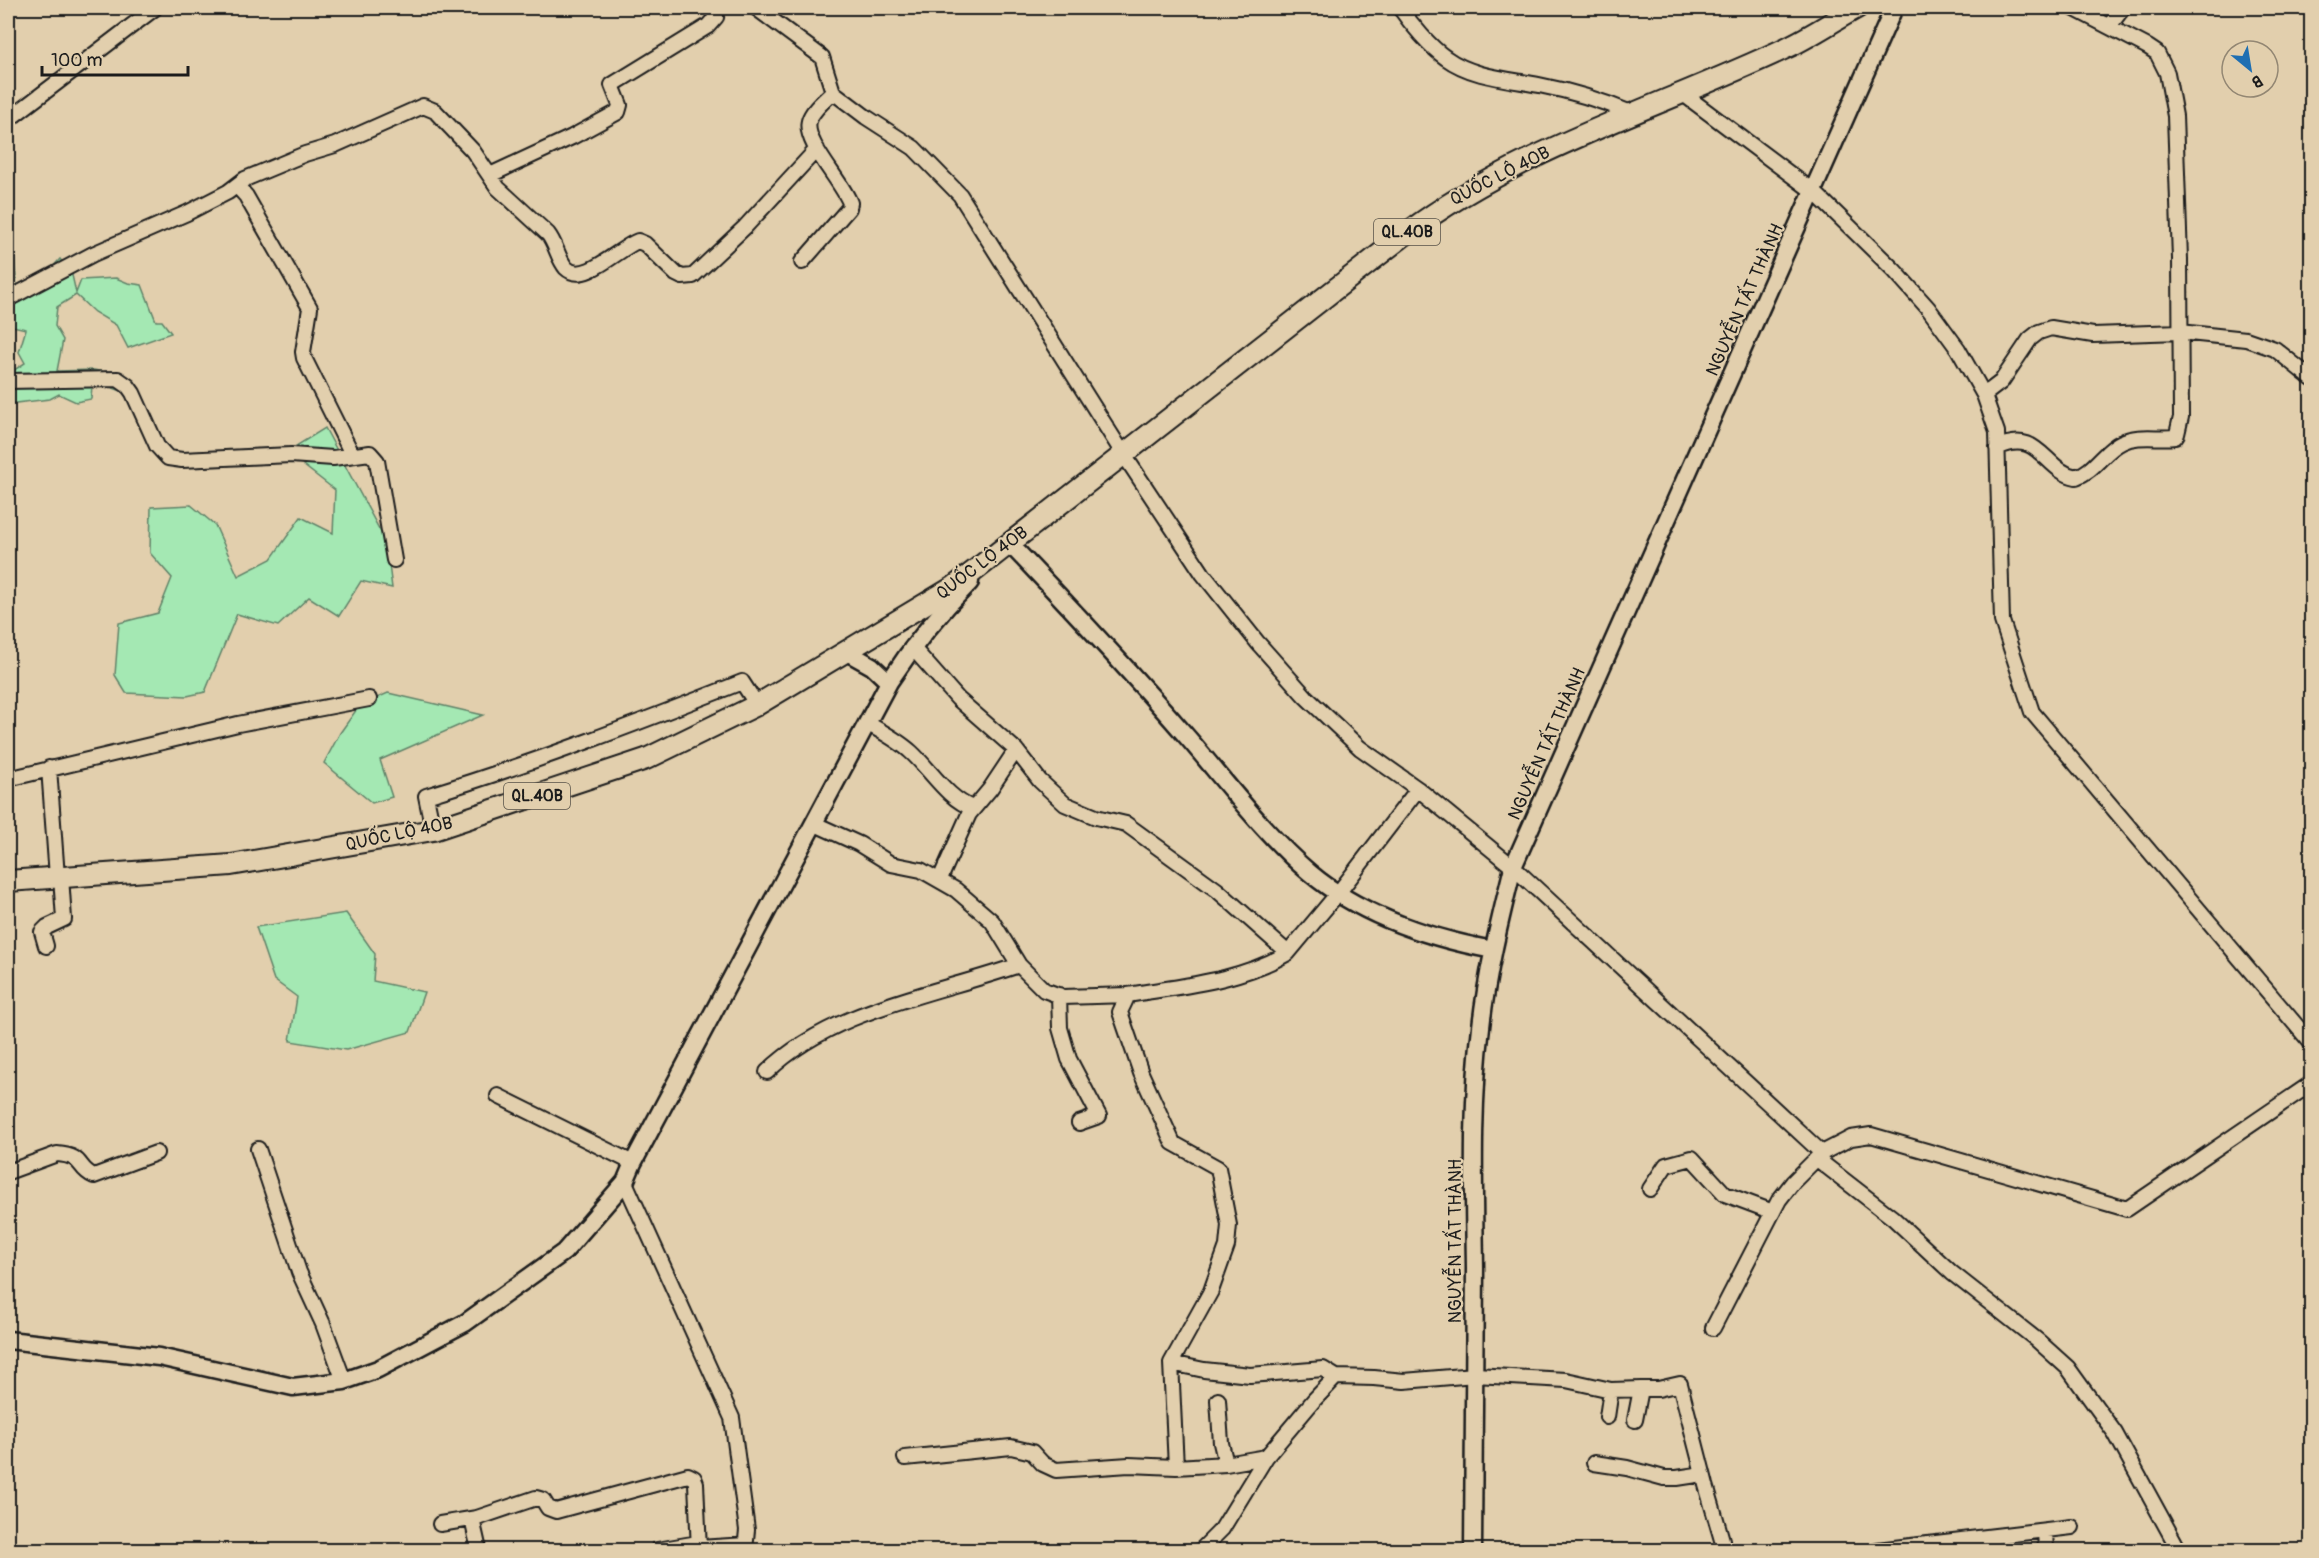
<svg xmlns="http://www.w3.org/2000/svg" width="2319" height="1558" font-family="Pangolin,sans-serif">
  <rect width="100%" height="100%" fill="#e2cfad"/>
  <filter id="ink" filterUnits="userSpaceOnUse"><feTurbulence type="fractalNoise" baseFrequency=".0167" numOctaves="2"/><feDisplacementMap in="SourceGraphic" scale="12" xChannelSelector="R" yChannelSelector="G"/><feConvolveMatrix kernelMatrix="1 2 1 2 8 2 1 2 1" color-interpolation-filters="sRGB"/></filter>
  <g filter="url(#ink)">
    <path fill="#a4e8b3" stroke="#608268" stroke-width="1.5" d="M 8,217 L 12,232 L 17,290 L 8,295 Z
      M 60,259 L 72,275 L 76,293 L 81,280 L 116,278 L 128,283 L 142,285 L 156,321 L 162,321 L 171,333 L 128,348 L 116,325 L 94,312 L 76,295 L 57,307 L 55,326 L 63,340 L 57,371 L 94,370 L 129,377 L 132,384 L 121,391 L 108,386 L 92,385 L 91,399 L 76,402 L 59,394 L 50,399 L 8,404 L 8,374 L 25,363 L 19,352 L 26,329 L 8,325 L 8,302 L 48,272 Z
      M 325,428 L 386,542 L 392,588 L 361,581 L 339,616 L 309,597 L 278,626 L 237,614 L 205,692 L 187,696 L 126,693 L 115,675 L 119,623 L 158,613 L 172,578 L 150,553 L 151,507 L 191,505 L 215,525 L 238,576 L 271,559 L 301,517 L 333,533 L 335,490 L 303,465 L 296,446 Z
      M 388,693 L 483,715 L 380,760 L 392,797 L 372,803 L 324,763 L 340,733 L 359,706 Z
      M 346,913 L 375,954 L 373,981 L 424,992 L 410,1032 L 346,1050 L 290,1041 L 297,997 L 274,980 L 256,927 Z"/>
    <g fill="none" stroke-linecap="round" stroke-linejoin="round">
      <defs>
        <path id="minor" d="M 756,8 L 822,57 L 833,92 L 866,117 L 914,148 L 960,195 L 1124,455 L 1203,574 L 1258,643 L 1306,697 L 1360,748 L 1418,789
          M 1400,8 C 1411,24 1430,47 1446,58 C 1472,77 1508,79 1539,85 C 1570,91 1601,100 1631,113
          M 2110,25 L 2123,8
          M 1682,93 L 1814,192 L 1894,270 L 1928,308 L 1958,349 L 1984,395 L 1997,432 L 2002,621 L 2032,712 L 2312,1044
          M 8,120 L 155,8
          M 490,175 L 572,137 L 618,112 L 620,105 L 612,85 L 708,26 L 716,17 L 711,8
          M 237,186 L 246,196 L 310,308 L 303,352 L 304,358 L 352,454
          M 802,262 L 849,208 L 850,203 C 842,181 803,142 809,121 C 812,110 825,100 833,92
          M 8,299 L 93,254 L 187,213 L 228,192 L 245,179 L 305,154 L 335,145 L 423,106 L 435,111 L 473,151 L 498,188 L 548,234 C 556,244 558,259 566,268 C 584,286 620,247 638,241 L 645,244 L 676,274 L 682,277 L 693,276 L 745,227 L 817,149
          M 8,381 L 118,379 L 128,386 L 133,393 L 157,446 L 168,458 L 182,460 L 291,455 L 333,458 L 370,453 L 377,461 L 394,560
          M 1984,395 L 2001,382 L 2030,339 L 2039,332 L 2051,328 L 2093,335 L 2180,332 L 2246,339 L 2275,349 L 2312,379
          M 1997,448 C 2039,427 2044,471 2076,477 C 2095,471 2104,450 2122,442 C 2138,434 2157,439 2175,437 L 2177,434 L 2181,417 L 2180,259 L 2175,116 L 2167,73 L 2157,53 L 2148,47 L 2073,8
          M 912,647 L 958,699 L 1016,750 L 1040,781 L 1065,804 L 1096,817 L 1126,824 L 1217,890 L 1288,953 C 1241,981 1181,986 1128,995 L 1120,1012 L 1141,1073 L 1173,1143 L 1218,1168 L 1229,1225 L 1227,1246 L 1211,1291 L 1171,1363 L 1176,1467
          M 867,723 C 882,732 898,740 911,752 C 930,769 948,800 973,808
          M 49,768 L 57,877
          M 8,779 L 238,724 L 369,699
          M 815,824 L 859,844 L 891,864 L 921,870 L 956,890 L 992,921 L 1019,965 L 1044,990 L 1063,997 L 1128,995
          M 433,830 L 426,796 C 534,763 638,723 742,682 L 757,705
          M 940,879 L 969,814 L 990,789 L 1016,750
          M 46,946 L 42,932 L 47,927 L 64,919 L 61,877
          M 1288,953 L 1339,892 L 1418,789 L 1513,867 L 1822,1153 L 1851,1138 L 1871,1135 L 2127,1209 L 2312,1083
          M 1059,995 L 1060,1028 L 1069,1059 L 1099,1116 L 1079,1123
          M 767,1072 C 831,1009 937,994 1019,965
          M 498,1096 L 633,1163
          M 258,1149 L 299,1272 L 323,1324 L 344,1381
          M 1817,1159 L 1893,1218 L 1952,1273 L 2037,1340 L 2068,1368 L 2115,1433 L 2179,1550
          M 8,1172 L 57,1154 C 85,1156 76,1168 94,1176 L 156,1153
          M 625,1182 L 732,1418 L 747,1530 L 745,1550
          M 1650,1189 L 1666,1165 L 1692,1158 L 1725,1194 L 1773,1212
          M 1713,1328 L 1779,1200 L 1793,1182 L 1822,1153
          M 1171,1363 L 1204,1370 L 1250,1375 L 1323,1369 L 1336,1377
          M 1218,1400 L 1221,1443 L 1226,1464
          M 1607,1417 L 1611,1390 L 1641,1389
          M 1635,1420 L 1641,1389 L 1658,1389 L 1680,1384 L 1706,1485 L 1722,1540
          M 905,1458 L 1011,1447 L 1032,1452 L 1043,1464 L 1056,1470 L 1129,1465 L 1176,1467 L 1226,1464 L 1266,1457
          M 1594,1463 L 1627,1468 L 1664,1478 L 1677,1478 L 1703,1474
          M 472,1519 L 479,1550
          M 440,1524 L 477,1518 L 536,1498 L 543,1500 L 548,1508 L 556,1511 L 688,1475 L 694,1478 L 696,1483 L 699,1550
          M 2045,1531 L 2046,1550
          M 699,1548 L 746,1545
          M 657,1550 L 698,1543
          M 1201,1550 L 1222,1529 L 1266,1457 L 1314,1400 L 1336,1377 L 1374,1378 L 1404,1381 L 1475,1375 L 1566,1380 L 1611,1390
          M 1877,1550 L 2072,1527"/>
        <path id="major" d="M 1001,551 L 1009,543 C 1070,607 1130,671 1188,738 C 1226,782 1266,836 1310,873 C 1360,915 1429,938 1493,950
          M 847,652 L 872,666 L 889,682
          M 8,1340 L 159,1357 L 293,1387 L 344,1381 L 378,1369 L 465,1323 L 564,1252 L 625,1182 L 633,1163 L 889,682 C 913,645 939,613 970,582
          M 1473,1550 C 1474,1456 1475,1362 1475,1268 C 1474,1188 1471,1107 1481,1027 C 1487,972 1500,920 1513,867 L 1894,8"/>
        <path id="highway" d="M 8,881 L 231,865 L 433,830 L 646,759 L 757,705 L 955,586 L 1407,233 C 1520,148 1659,108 1786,48 C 1810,37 1833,21 1857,8"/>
      </defs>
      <use href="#minor" stroke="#1c1c1c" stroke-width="18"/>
      <use href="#major" stroke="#1c1c1c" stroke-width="21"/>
      <use href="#highway" stroke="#1c1c1c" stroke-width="24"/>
      <use href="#minor" stroke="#e2cfad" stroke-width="14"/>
      <use href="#major" stroke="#e2cfad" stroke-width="16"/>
      <use href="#highway" stroke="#e2cfad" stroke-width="20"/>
    </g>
  </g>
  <g text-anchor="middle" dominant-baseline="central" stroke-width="4.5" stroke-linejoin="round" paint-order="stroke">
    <g fill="#e2cfad" stroke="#575248" stroke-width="1.5">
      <rect x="1374" y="219" width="66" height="26" rx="4.5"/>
      <rect x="504" y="783" width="66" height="26" rx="4.5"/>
    </g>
    <g font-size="16" font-weight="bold" fill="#1c1c1c">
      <text x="1407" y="232">QL.40B</text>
      <text x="537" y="796">QL.40B</text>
    </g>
    <g font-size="18" fill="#1c1c1c" stroke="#e2cfad">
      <text transform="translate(1500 176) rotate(-27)">QUỐC LỘ 40B</text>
      <text transform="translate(1745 300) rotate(-66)">NGUYỄN TẤT THÀNH</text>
      <text transform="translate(982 563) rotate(-37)">QUỐC LỘ 40B</text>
      <text transform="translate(1547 744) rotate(-66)">NGUYỄN TẤT THÀNH</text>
      <text transform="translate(399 834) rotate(-12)">QUỐC LỘ 40B</text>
      <text transform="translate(1455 1241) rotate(-90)">NGUYỄN TẤT THÀNH</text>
    </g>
  </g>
  <rect width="2319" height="1558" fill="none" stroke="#e2cfad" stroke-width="30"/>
  <rect x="15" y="15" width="2289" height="1528" fill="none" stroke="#1c1c1c" stroke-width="2" filter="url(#ink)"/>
  <g transform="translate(2250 69) rotate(150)"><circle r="28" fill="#e2cfad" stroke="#938773" stroke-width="1.5"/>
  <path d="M0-4.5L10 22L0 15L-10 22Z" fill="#1f6fb2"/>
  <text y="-9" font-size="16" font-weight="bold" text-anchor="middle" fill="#1c1c1c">B</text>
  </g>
  <path d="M42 66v9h146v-9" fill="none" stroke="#1c1c1c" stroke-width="3"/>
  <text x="51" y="66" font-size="18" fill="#1c1c1c" stroke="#e2cfad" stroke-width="4.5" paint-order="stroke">100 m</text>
</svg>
